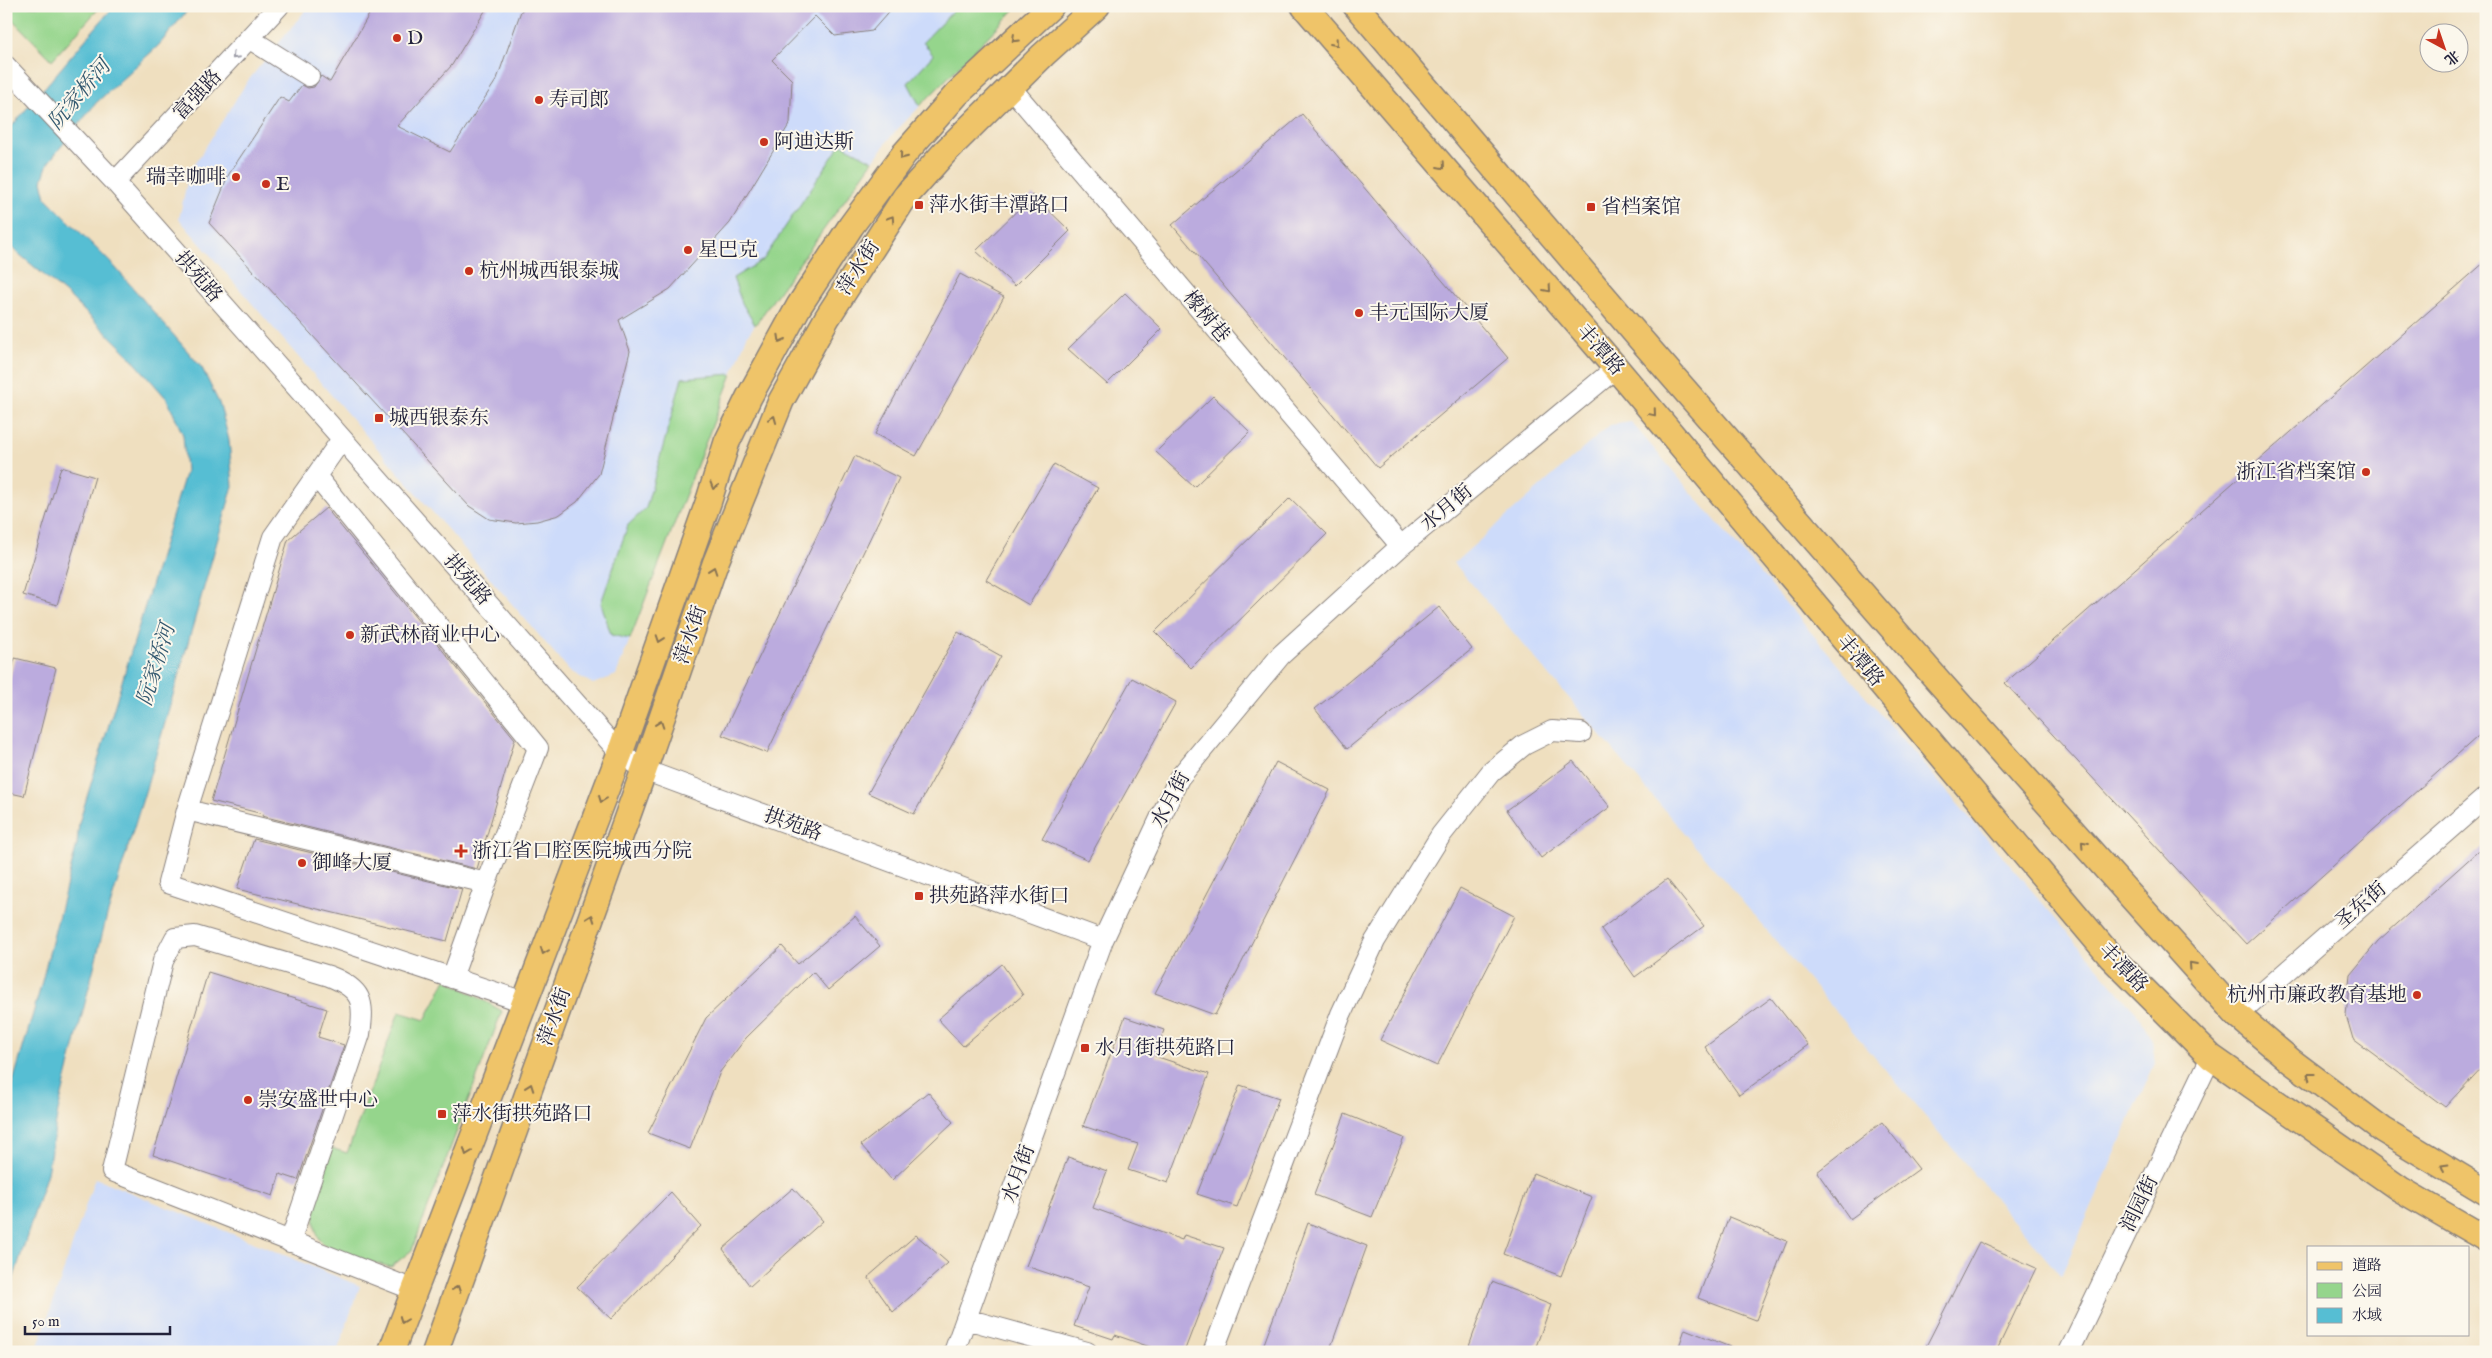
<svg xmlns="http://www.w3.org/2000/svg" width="2492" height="1358" font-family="'IM FELL English','Noto Serif SC',serif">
  <rect width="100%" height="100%" fill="#fbf7ec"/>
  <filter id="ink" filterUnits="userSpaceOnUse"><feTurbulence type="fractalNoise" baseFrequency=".02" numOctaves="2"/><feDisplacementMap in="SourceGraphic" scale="10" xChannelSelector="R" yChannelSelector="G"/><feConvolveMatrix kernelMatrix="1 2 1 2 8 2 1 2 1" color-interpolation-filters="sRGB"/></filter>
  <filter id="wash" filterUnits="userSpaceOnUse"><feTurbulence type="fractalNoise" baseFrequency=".0096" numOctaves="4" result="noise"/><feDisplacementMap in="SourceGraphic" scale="20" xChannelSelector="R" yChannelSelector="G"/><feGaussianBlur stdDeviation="1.12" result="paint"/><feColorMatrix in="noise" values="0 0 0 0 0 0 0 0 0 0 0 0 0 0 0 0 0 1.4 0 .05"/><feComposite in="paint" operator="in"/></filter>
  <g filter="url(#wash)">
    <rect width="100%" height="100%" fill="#efdfbf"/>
    <path fill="#cddbfa" d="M 309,6 L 1018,6 L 892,135 L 747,336 L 616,675 L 593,684 L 570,671 L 179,219 L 189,173 L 247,82 Z
      M 1631,422 L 2140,1017 L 2152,1040 L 2155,1063 L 2061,1276 L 1454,563 L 1610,425 Z
      M 95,1178 L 360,1286 L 337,1352 L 36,1352 Z"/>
    <path fill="#95d58c" stroke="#5c7c64" d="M 6,6 L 101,6 L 52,60 L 6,13 Z
      M 958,6 L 1018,6 L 920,106 L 908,83 L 933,55 L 923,42 Z
      M 841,144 L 873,161 L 755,325 L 742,303 L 733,278 L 763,260 Z
      M 732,374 L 630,639 L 611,635 L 601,603 L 628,525 L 646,508 L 682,378 Z
      M 446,979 L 502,1011 L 412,1250 L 391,1267 C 372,1262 350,1258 332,1250 C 297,1233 324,1176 331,1148 L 347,1153 L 399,1012 L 425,1020 Z"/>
    <path fill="#56bed3" stroke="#3c7087" d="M 114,6 L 191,6 L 159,45 L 96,103 L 48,163 L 42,181 L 46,198 L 114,266 L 202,368 L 220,405 L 229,440 L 233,486 L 148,782 L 106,919 L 58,1111 L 47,1173 L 6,1302 L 6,1106 L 39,993 L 77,844 L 79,823 L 186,471 L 183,435 L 167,399 L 125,351 L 70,297 L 6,243 L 6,133 Z"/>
    <g id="blocks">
      <path fill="#bbabde" d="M 374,6 L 488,6 L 452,65 L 397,126 L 450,152 L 497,79 L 521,11 L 527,6 L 894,6 L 872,31 L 835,36 L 815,16 L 772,60 L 792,80 L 790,123 L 730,223 L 670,289 L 619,320 L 630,351 L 599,474 L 577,502 L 559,515 L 537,521 L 516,523 L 489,519 L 469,506 L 209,223 L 229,174 L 280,97 L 289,102 L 302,85 L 308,88 L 314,87 L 321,76 L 330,82 Z
        M 1302,114 L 1508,358 L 1378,468 L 1172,225 Z
        M 1033,195 L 1070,231 L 1015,286 L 976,251 Z
        M 2486,261 L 2486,729 L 2246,944 L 2005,683 Z
        M 960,274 L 1004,297 L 916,456 L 875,434 Z
        M 1125,293 L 1162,329 L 1107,384 L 1068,349 Z
        M 1213,396 L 1250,432 L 1194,487 L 1156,452 Z
        M 855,456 L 899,478 L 767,753 L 722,735 Z
        M 1054,464 L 1098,488 L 1029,605 L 986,580 Z
        M 61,467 L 95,477 L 57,605 L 23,595 Z
        M 1290,498 L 1327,534 L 1191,668 L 1155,632 Z
        M 326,508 L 515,739 L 477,869 L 262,816 L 263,814 L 211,801 L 288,540 Z
        M 1439,607 L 1472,649 L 1347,749 L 1315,709 Z
        M 958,632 L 1001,656 L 914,814 L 868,793 Z
        M 15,658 L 56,668 L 24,796 L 6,792 L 6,694 Z
        M 1132,678 L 1176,702 L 1088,860 L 1042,839 Z
        M 1573,761 L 1610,807 L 1541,858 L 1507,810 Z
        M 1276,762 L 1330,790 L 1215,1015 L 1155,993 Z
        M 254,839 L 462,889 L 447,941 L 237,889 Z
        M 2486,844 L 2486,1063 L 2445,1107 L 2353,1039 L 2346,1015 L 2350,975 L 2378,941 Z
        M 1667,879 L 1704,926 L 1635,977 L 1601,929 Z
        M 1460,888 L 1514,916 L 1437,1066 L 1380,1040 Z
        M 855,916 L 880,946 L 828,990 L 813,972 L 746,1038 L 720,1072 L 690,1149 L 648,1133 L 706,1018 L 782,946 L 798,964 Z
        M 1002,964 L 1023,995 L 963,1046 L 938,1019 Z
        M 208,972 L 327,1009 L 318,1037 L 344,1045 L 298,1180 L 280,1174 L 273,1196 L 153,1155 Z
        M 1771,998 L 1808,1045 L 1739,1095 L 1705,1047 Z
        M 1125,1017 L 1164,1030 L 1155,1056 L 1209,1074 L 1168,1183 L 1128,1170 L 1138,1144 L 1083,1126 Z
        M 1240,1085 L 1279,1098 L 1237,1207 L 1197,1194 Z
        M 928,1092 L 953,1122 L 892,1180 L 861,1145 Z
        M 1345,1114 L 1404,1138 L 1372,1217 L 1314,1195 Z
        M 1882,1122 L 1919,1169 L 1850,1219 L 1817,1172 Z
        M 1068,1157 L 1107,1171 L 1093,1208 L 1182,1240 L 1184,1235 L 1224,1248 L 1184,1352 L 1165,1352 L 1115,1335 L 1113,1339 L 1074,1326 L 1089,1287 L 1026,1266 Z
        M 1533,1173 L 1592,1197 L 1561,1276 L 1503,1254 Z
        M 793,1188 L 823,1221 L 750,1286 L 723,1249 Z
        M 671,1192 L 701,1226 L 611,1319 L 577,1287 Z
        M 1729,1217 L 1787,1241 L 1756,1320 L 1698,1298 Z
        M 1308,1223 L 1367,1246 L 1329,1352 L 1261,1352 Z
        M 916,1235 L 948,1263 L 893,1312 L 868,1277 Z
        M 1979,1242 L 2036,1268 L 1996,1352 L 1923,1352 Z
        M 1492,1282 L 1551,1305 L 1534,1352 L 1467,1352 Z
        M 1685,1329 L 1740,1351 L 1740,1352 L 1677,1352 Z"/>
    </g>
  </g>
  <g filter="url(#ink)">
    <use href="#blocks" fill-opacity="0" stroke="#88807d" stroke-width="1"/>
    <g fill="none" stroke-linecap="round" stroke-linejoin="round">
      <defs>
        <path id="minor" d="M 250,39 L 309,76
          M 6,66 L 115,182 L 620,753 L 644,770 L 1103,940
          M 1011,88 L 1401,546
          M 115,182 L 279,6
          M 316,476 L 538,748 L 486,883 L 187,810 L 273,537 L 342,439
          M 187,810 L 168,883 L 524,1002
          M 452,978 L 486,883
          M 2237,1015 L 2486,797
          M 290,1242 L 360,1034 C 365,1001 362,989 329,976 L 195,936 L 175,938 L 163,961 L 112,1171 L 414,1290
          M 966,1319 L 1087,1352
          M 954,1352 L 1103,940 L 1179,778 L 1281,655 L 1401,546 L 1616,368
          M 1213,1352 L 1341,1014 L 1375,941 L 1441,835 L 1491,772 L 1524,745 L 1552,731 L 1581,733
          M 2069,1352 L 2211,1057"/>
        <path id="major" d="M 1304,6 L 1616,368 L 2111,957 L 2211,1057 L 2400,1189 L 2486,1239
          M 1356,6 L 1642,341 L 1941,684 L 2237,1015 L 2291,1061 L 2383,1130 L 2486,1192
          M 391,1352 L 620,753 L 709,500 L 727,442 L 749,397 L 799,306 L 851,226 L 904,154 L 957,94 L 1051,6
          M 435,1352 L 644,770 L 715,564 L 781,401 L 827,318 L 905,197 L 945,152 L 1043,55 L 1097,6"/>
      </defs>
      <use href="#minor" stroke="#88807d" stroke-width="22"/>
      <use href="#major" stroke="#88807d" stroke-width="28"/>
      <use href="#minor" stroke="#fff" stroke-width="20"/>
      <use href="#major" stroke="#efc469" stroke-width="25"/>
    </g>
    <defs><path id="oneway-chevron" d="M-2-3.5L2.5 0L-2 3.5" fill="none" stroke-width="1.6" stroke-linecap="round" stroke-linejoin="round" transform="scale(1.25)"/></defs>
    <g stroke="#887352">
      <use href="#oneway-chevron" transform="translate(1015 39) rotate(137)"/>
      <use href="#oneway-chevron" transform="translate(1335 43) rotate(49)"/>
      <use href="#oneway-chevron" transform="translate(903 156) rotate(128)"/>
      <use href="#oneway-chevron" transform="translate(1442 166) rotate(49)"/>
      <use href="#oneway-chevron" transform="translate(891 219) rotate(-57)"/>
      <use href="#oneway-chevron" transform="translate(1548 289) rotate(49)"/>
      <use href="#oneway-chevron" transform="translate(781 339) rotate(119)"/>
      <use href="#oneway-chevron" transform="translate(1653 413) rotate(50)"/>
      <use href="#oneway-chevron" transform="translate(773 419) rotate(-68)"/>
      <use href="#oneway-chevron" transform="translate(714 486) rotate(107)"/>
      <use href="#oneway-chevron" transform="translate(713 570) rotate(-71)"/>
      <use href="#oneway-chevron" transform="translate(660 639) rotate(109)"/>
      <use href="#oneway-chevron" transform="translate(660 724) rotate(-71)"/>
      <use href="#oneway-chevron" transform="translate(602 799) rotate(111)"/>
      <use href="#oneway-chevron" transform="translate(2084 844) rotate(-132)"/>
      <use href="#oneway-chevron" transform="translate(591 918) rotate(-70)"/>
      <use href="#oneway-chevron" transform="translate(544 951) rotate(111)"/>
      <use href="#oneway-chevron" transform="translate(2192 965) rotate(-132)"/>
      <use href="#oneway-chevron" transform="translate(2310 1076) rotate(-143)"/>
      <use href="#oneway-chevron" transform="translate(530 1087) rotate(-70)"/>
      <use href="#oneway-chevron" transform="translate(467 1152) rotate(111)"/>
      <use href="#oneway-chevron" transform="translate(2444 1167) rotate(-149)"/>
      <use href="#oneway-chevron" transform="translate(457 1289) rotate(-70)"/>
      <use href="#oneway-chevron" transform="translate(403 1320) rotate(111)"/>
    </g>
    <use stroke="#9c9ca7" href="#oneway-chevron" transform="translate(235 56) rotate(133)"/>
  </g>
  <g fill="#c8321e" stroke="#fbf7ec" stroke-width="2">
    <circle cx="397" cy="38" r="5"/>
    <circle cx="539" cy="100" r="5"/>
    <circle cx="764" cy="142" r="5"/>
    <circle cx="236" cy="177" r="5"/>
    <circle cx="266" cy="184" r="5"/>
    <rect x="914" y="200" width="10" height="10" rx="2.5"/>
    <rect x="1586" y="202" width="10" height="10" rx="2.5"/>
    <circle cx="688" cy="250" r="5"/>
    <circle cx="469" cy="271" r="5"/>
    <circle cx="1359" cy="313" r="5"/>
    <rect x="374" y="413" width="10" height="10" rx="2.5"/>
    <circle cx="2366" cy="472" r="5"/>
    <circle cx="350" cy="635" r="5"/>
    <path d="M458.5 843.5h5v5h5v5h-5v5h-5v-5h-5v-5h5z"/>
    <circle cx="302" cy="863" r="5"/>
    <rect x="914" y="891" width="10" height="10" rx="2.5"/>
    <circle cx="2417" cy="995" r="5"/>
    <rect x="1080" y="1043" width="10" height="10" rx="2.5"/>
    <circle cx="248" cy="1100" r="5"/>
    <rect x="437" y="1109" width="10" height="10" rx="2.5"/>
  </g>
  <g text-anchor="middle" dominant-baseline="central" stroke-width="4" stroke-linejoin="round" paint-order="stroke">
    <g font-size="20" fill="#22223b" stroke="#fbf7ec" text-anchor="start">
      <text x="407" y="38">D</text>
      <text x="549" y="100">寿司郎</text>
      <text x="774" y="142">阿迪达斯</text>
      <text x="226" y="177" text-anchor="end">瑞幸咖啡</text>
      <text x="276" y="184">E</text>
      <text x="929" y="205">萍水街丰潭路口</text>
      <text x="1601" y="207">省档案馆</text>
      <text x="698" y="250">星巴克</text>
      <text x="479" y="271">杭州城西银泰城</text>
      <text x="1369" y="313">丰元国际大厦</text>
      <text x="389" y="418">城西银泰东</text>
      <text x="2356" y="472" text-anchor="end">浙江省档案馆</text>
      <text x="360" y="635">新武林商业中心</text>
      <text x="472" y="851">浙江省口腔医院城西分院</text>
      <text x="312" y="863">御峰大厦</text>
      <text x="929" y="896">拱苑路萍水街口</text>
      <text x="2407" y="995" text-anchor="end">杭州市廉政教育基地</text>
      <text x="1095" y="1048">水月街拱苑路口</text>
      <text x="258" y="1100">崇安盛世中心</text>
      <text x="452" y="1114">萍水街拱苑路口</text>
    </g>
    <g font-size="20" fill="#22223b" stroke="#fbf7ec">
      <text transform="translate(198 95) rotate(-47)">富强路</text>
      <text transform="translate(859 268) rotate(-57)">萍水街</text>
      <text transform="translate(198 277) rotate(49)">拱苑路</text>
      <text transform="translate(1206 317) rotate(50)">橡树巷</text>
      <text transform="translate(1600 350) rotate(49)">丰潭路</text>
      <text transform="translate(1447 508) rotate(-40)">水月街</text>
      <text transform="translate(467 580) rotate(49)">拱苑路</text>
      <text transform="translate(691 635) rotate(-71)">萍水街</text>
      <text transform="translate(1860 661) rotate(50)">丰潭路</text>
      <text transform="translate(1171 800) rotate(-62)">水月街</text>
      <text transform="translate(793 825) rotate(20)">拱苑路</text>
      <text transform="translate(2361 906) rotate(-41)">圣东街</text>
      <text transform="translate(2123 968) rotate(46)">丰潭路</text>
      <text transform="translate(555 1017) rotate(-70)">萍水街</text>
      <text transform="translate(1019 1174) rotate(-70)">水月街</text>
      <text transform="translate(2140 1204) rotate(-64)">润园街</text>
    </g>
    <g font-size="21" font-style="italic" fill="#345970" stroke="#fbf7ec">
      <text transform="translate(80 95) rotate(-50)">阮家桥河</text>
      <text transform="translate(157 665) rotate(-73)">阮家桥河</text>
    </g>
  </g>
  <rect width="2492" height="1358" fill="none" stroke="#fbf7ec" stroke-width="25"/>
  <rect x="2307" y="1246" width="162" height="90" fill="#fbf7ec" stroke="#a4a2a5"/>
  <rect x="2317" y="1262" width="25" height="8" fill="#efc469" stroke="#a4a2a5"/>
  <text x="2352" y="1270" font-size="15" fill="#22223b">道路</text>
  <rect x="2317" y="1283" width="25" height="15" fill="#95d58c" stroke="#a4a2a5"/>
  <text x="2352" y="1296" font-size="15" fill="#22223b">公园</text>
  <rect x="2317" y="1308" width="25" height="15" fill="#56bed3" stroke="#a4a2a5"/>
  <text x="2352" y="1320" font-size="15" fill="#22223b">水域</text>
  <g transform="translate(2444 48) rotate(140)"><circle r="24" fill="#fbf7ec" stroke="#a4a2a5"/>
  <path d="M0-4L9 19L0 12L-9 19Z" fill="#c8321e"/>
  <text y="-8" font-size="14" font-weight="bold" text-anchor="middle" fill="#22223b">北</text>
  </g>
  <path d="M25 1326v8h145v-8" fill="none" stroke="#22223b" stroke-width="2.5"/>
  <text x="32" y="1326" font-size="15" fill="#22223b" stroke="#fbf7ec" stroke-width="4" paint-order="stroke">50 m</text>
</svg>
